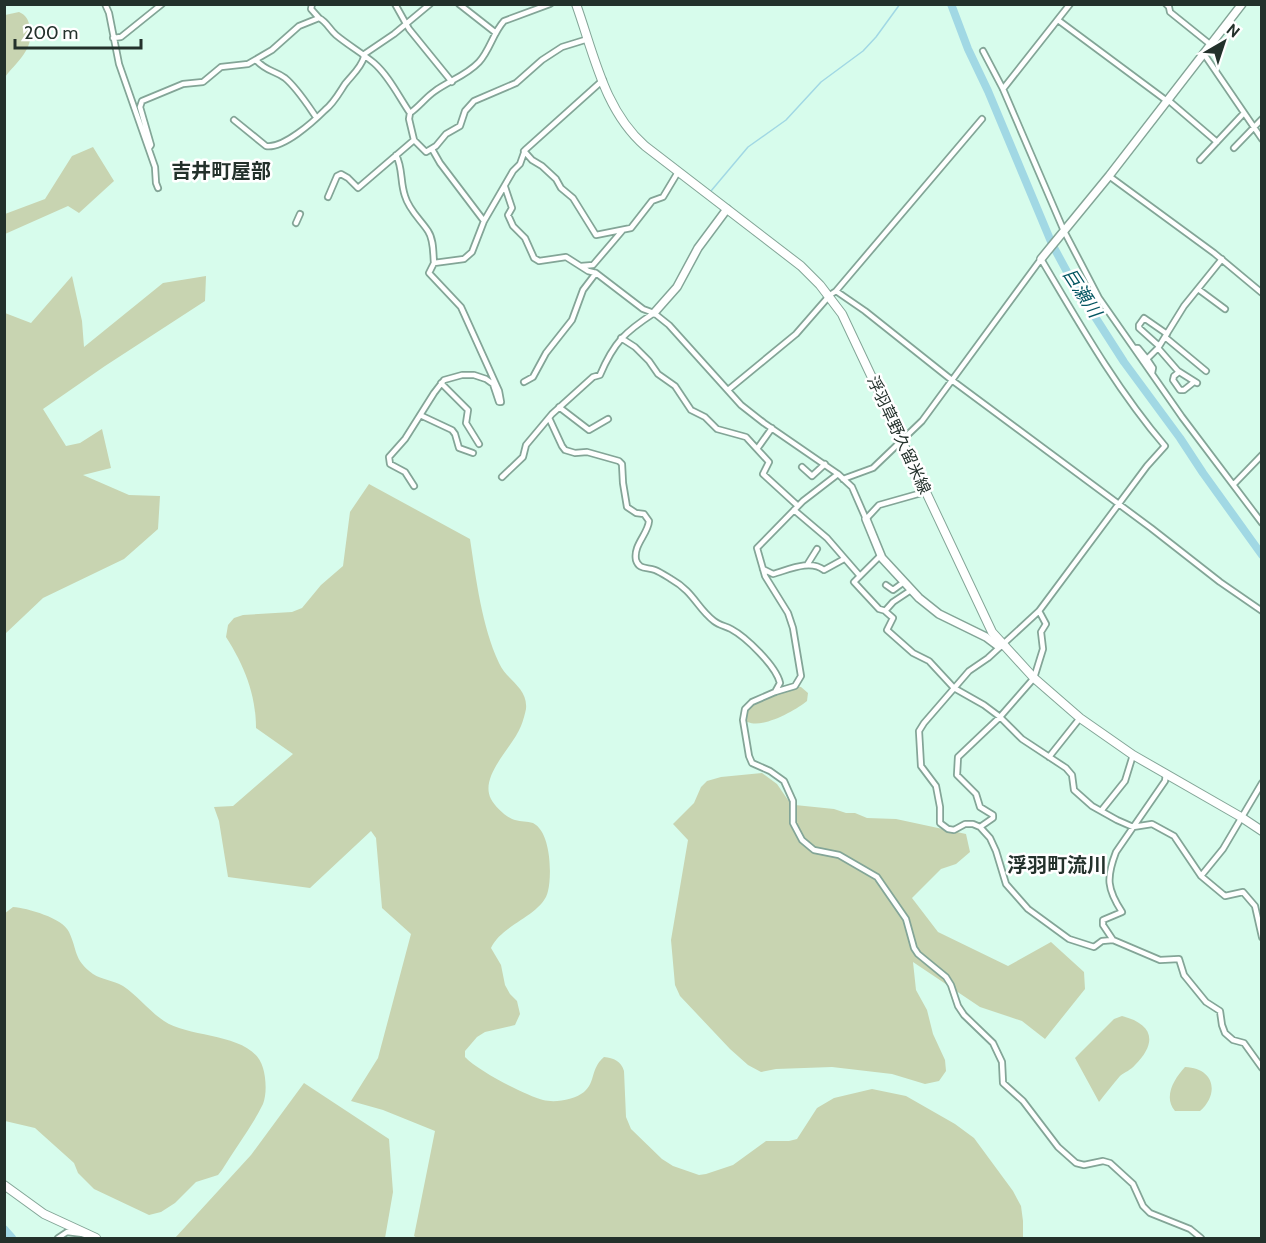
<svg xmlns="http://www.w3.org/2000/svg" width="1266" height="1243" font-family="Cabin,'Noto Sans JP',sans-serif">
  <rect width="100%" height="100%" fill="#d7fcec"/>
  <path fill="#c8d4b1" d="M 19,12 C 26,15 28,19 30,27 C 34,50 17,61 5,77 L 5,15 Z
    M 93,147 L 114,181 L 79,213 L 68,206 L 5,234 L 5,214 L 45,199 L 72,156 Z
    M 72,276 L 82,321 L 84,347 L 163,283 L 206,276 L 205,301 L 105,366 L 43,409 L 66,446 L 80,443 L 102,429 L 111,468 L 83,475 L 129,495 L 160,496 L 158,529 L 124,559 L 43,598 L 5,634 L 5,313 L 31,323 Z
    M 369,484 L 470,539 C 476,579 482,627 499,663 C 507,681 528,687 526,709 C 525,714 523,721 521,726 C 513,747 479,776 491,799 C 495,807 507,818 515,820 C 521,822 527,821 533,823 C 551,832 552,874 548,891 C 543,915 502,924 491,948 L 501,965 L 505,985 L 510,994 L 517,1001 L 520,1014 L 515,1025 L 485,1032 L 477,1037 L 465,1051 L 465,1057 C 478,1071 525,1095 543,1100 C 555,1103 574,1100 584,1092 C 596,1082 590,1069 604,1057 C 614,1058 621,1061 624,1071 L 626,1117 L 631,1129 L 662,1159 L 673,1166 L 699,1175 L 706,1174 L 733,1165 L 766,1141 L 789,1141 L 797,1139 L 817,1108 L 834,1098 L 872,1089 L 906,1096 L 955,1124 L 974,1138 L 1013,1191 L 1021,1206 L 1023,1221 L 1023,1238 L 417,1238 L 414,1236 L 435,1131 L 383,1110 L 351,1101 L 378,1058 L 411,934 L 382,908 L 376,838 L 371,831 L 310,888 L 228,877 L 219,821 L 214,807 L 233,806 L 293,754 L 256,728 C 256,694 244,665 226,637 L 228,625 L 234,618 L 243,615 L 292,612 L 302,608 L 321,585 L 343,566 L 350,512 Z
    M 789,686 L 801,687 L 808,693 L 807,701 C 795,711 754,734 743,718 L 754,703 Z
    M 762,773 L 777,784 L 788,800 L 795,805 L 834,809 L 846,813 L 855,813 L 867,818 L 896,819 L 966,834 L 970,852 L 956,864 L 941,869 L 912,898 L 938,932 L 1008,966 L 1051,942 L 1084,972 L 1085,989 L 1045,1039 L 1022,1021 L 980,1007 L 913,962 L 916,990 L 927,1010 L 933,1034 L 945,1060 L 946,1071 L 939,1081 L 925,1084 L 892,1074 L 832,1067 L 776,1069 L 761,1072 L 748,1065 L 730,1049 L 680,996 L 675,985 L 671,940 L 688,840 L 673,824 L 694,803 L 701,787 L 707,781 L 721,777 Z
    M 13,907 C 27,908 63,918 69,932 C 78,951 73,959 93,974 C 102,980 113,980 123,986 C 138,996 149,1011 164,1021 C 190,1039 253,1032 263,1068 C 266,1078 267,1094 263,1104 C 252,1127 235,1148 222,1170 L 218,1175 L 196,1182 L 175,1203 L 161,1212 L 149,1215 L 94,1189 L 78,1173 L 74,1163 L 35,1128 L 5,1121 L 4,914 Z
    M 1122,1016 C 1153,1024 1158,1042 1135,1065 C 1131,1070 1125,1072 1120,1076 C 1113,1084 1106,1093 1099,1102 L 1075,1058 L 1114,1019 Z
    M 1185,1067 C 1214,1068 1220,1093 1200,1111 L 1175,1111 C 1163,1097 1174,1079 1185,1067 Z
    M 304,1083 L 389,1139 L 393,1192 L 385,1238 L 175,1238 L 251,1155 Z"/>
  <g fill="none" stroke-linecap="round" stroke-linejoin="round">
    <path stroke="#a1d8e4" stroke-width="1.5" d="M 711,191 L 748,147 L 786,120 L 821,82 L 863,51 L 876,37 L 900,4"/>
    <path stroke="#a1d8e4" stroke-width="8" d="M 951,4 L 968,49 L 988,91 L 1052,244 L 1072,281 L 1124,362 L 1180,438 L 1203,473 L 1262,555
      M 4,1229 L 12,1238"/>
    <defs>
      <path id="street" d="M 105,4 L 109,13 L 119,64 L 155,167 L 156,183 L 158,188
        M 312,4 L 311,9 L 319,18
        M 395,4 L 409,29 L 452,82
        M 459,4 L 496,33
        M 1166,4 L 1169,7 L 1170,12 L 1211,45
        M 1058,20 L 1167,101
        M 113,38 L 121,37 L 162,4
        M 983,51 L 1003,89 L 1064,231 L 1099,298 L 1182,417 L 1262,523
        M 1204,54 L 1262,139
        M 363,55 L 394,34 L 430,4
        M 256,60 C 267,72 274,70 285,78 C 297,88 307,104 316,117
        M 1003,89 L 1070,4
        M 1168,100 L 1217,142
        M 410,113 C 419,107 426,97 435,91 C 449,81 467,75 479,62 C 490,50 493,33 504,21 L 550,4
        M 234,120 L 266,146 C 283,149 313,122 325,110 C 334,103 339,93 345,84 C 352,75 361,68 364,57
        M 149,148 L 151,145 L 140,107 L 142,101 L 183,84 L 203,82 L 221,67 L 248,64 L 272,50 L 299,26 L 319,18 C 327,22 329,29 336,35 C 348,45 362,53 374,63 C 389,76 399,97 410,113 L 409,119 L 414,140 L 426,152 L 436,146 L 446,134 L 460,126 L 465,111 L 474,101 L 516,83 L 542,60 L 562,47 L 588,39
        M 1234,148 L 1262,119
        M 432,149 L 440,163 L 484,221
        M 524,151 L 532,160 L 542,166 L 556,179 L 561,188 L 573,198 L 596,235 L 631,228 L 652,201 L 663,197 L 678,172
        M 396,155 C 403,168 400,182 405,196 C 409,210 420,219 428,231 C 434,240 433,253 434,263
        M 1200,160 L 1244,113
        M 1109,176 L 1214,253 L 1262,293
        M 505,187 L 512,208 L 508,215 L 513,226 L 525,238 L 534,258 L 539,261 L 566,257 L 588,271 L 596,273 L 643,309 L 654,313 L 669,325 L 741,405 L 764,423 L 838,474 L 852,487 L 866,519 L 879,505 L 925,492
        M 328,197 L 337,176 L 341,174 L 348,178 L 358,188 L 414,140
        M 296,223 L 300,214
        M 581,266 L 593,265 L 622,231
        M 1198,289 L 1225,309
        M 836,291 L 982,119
        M 1165,337 L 1206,371
        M 621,338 L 635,347 L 649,361 L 658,374 L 675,386 L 691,410 L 705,417 L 717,429 L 746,437 L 757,449 L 772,428
        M 1159,346 L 1139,328 L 1139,325 L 1144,318 L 1167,334
        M 1135,348 L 1138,348 L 1147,359
        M 1158,348 L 1178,371 L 1197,383
        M 1179,372 L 1174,376 L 1173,380 L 1180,390 L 1184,390 L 1194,382
        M 1152,373 L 1153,368 L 1147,359 L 1158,348 L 1184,306 L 1222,259
        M 524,382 L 533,377 L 546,353 L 572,320 L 583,290 L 596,273
        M 441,383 L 468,410 L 466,423 L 479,444
        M 728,390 L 796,334 L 830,295 L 836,291 L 865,311 L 953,381 L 1151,528 L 1220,582 L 1262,611
        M 559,407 L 589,430 L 608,419
        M 420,415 L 452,430 L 455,434 L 459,448 L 473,453
        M 549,418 L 562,446 L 565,450 L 575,453 L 587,452 L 619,461 L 622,464 L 623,483 L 627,507 L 636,513 L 644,514 L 649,521 C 648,534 633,545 636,560 C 639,570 647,567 655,570 C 660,572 666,576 671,579 C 694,592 697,608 714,621 C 719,625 725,626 731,629 C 746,637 776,666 780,683 L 775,692
        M 757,449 L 769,462 L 763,474 L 798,506
        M 802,467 L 812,476 L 825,464
        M 838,474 L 803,501 L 757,548 L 765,576 L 788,613 L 793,628 L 801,676 L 795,686 L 775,692 L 752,702 L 745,709 L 743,720 L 749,756 L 752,763 L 770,771 L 784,781 L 793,801 L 793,823 L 802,840 L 814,850 L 839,855 L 877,877 L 906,919 L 914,948 L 918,954 L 946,977 L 951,985 L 958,1006 L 964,1015 L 993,1043 L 1002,1062 L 1003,1083 L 1023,1101 L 1058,1147 L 1076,1163 L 1084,1165 L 1103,1161 L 1110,1163 L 1133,1184 L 1143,1206 L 1150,1213 L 1190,1229 L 1201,1238
        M 502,477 L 523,457 L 526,445 L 552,414 L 593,377 L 600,375 C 614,342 625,332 654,313
        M 843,479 L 873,468 L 922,421 L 1041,259 C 1079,323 1117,390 1165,446 L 1147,466 L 1039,611 L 988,658 L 969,671 L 924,723 L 919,731 L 921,766 L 936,786 L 940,807 L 940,823 L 948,829 L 954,830 L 965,824 L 973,824 L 980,827 L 990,838 L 996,851 L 1006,884 L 1028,909 L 1069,939 L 1094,947 L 1102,941 L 1113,940 L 1103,925 L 1103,920 L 1122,912 C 1107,889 1106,878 1116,852 L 1165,781 L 1166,774
        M 1234,484 L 1262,455
        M 414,486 L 405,472 L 390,464 L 389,457 L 405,439 L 434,393 L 444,380 L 462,375 L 474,375 L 486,379 L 493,384 L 499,402 L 501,402 L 499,391 L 461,307 L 429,273 L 434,263 L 464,259 L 472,252 L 484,221 L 513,171 L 520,164 L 525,150 L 603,80
        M 794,510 L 827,538 L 860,576
        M 881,555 L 854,582 L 879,609 L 886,611
        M 807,565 L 817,549
        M 763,569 L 773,574 C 788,570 810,559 824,570 L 844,559
        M 886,585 L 893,590 L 904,582
        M 911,590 L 893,602 L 885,611 L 893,618 L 887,630 L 913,653 L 929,661 L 954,688 L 984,705 L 1000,717 L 1022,739 L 1066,768 L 1072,775 L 1074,790 L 1092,806 L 1117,820 L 1133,827 L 1152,824 L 1174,836 L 1201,876 L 1225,896 L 1243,892 L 1255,906 L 1262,937
        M 1049,757 L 1080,718
        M 1101,811 L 1125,781 L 1133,755
        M 980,827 L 993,818 L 993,815 L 980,807 L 976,794 L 957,775 L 958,757 L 1000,717 L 1034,678 L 1043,649 L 1041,632 L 1046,624 L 1039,611
        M 1201,876 L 1223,849 L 1262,783
        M 1113,940 L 1160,960 L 1179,959 L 1184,975 L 1206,1002 L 1220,1011 L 1222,1025 L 1225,1033 L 1233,1040 L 1244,1043 L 1262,1068
        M 58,1238 L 67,1232 L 83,1234"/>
      <path id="secondary" d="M 1041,259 L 1109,176 L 1242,4
        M 654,313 L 677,287 L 698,248 L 727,209
        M 866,519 L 882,558 L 919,598 L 939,614 L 986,637 L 998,646 L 1003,645"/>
      <path id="primary" d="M 576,4 C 594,54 604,110 645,146 L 801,266 L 820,285 L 842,314 L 992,632 L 1034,678 L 1080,718 L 1133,755 L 1241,817 L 1262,831
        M 4,1185 L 44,1214 L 96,1238"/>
    </defs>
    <use href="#street" stroke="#83a597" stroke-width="8"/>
    <use href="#secondary" stroke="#83a597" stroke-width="10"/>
    <use href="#primary" stroke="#83a597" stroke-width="10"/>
    <use href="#street" stroke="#fff" stroke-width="4.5"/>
    <use href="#secondary" stroke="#fff" stroke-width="7"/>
    <use href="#primary" stroke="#fff" stroke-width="8"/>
  </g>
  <g text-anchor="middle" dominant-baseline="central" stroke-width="5" stroke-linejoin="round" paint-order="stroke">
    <g font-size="16" fill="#23312b" stroke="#fff">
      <text transform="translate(899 435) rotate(65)">浮羽草野久留米線</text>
    </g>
    <g font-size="18" font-style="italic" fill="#035561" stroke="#fff">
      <text transform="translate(1082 293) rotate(57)">巨瀬川</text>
    </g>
    <g font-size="20" font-weight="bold" fill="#23312b" stroke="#fff">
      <text x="221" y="171">吉井町屋部</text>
      <text x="1057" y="865">浮羽町流川</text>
    </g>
  </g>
  <rect width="1266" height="1243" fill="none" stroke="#23312b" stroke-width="12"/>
  <g transform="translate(1224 42) rotate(39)" stroke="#ffffff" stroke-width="4.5" paint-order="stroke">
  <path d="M0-4.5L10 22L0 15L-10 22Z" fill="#23312b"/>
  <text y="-9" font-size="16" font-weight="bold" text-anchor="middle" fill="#23312b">N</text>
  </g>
  <path d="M15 39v9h126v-9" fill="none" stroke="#23312b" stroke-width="3"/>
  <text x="24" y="39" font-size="18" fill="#23312b" stroke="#ffffff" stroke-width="4.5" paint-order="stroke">200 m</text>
</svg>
